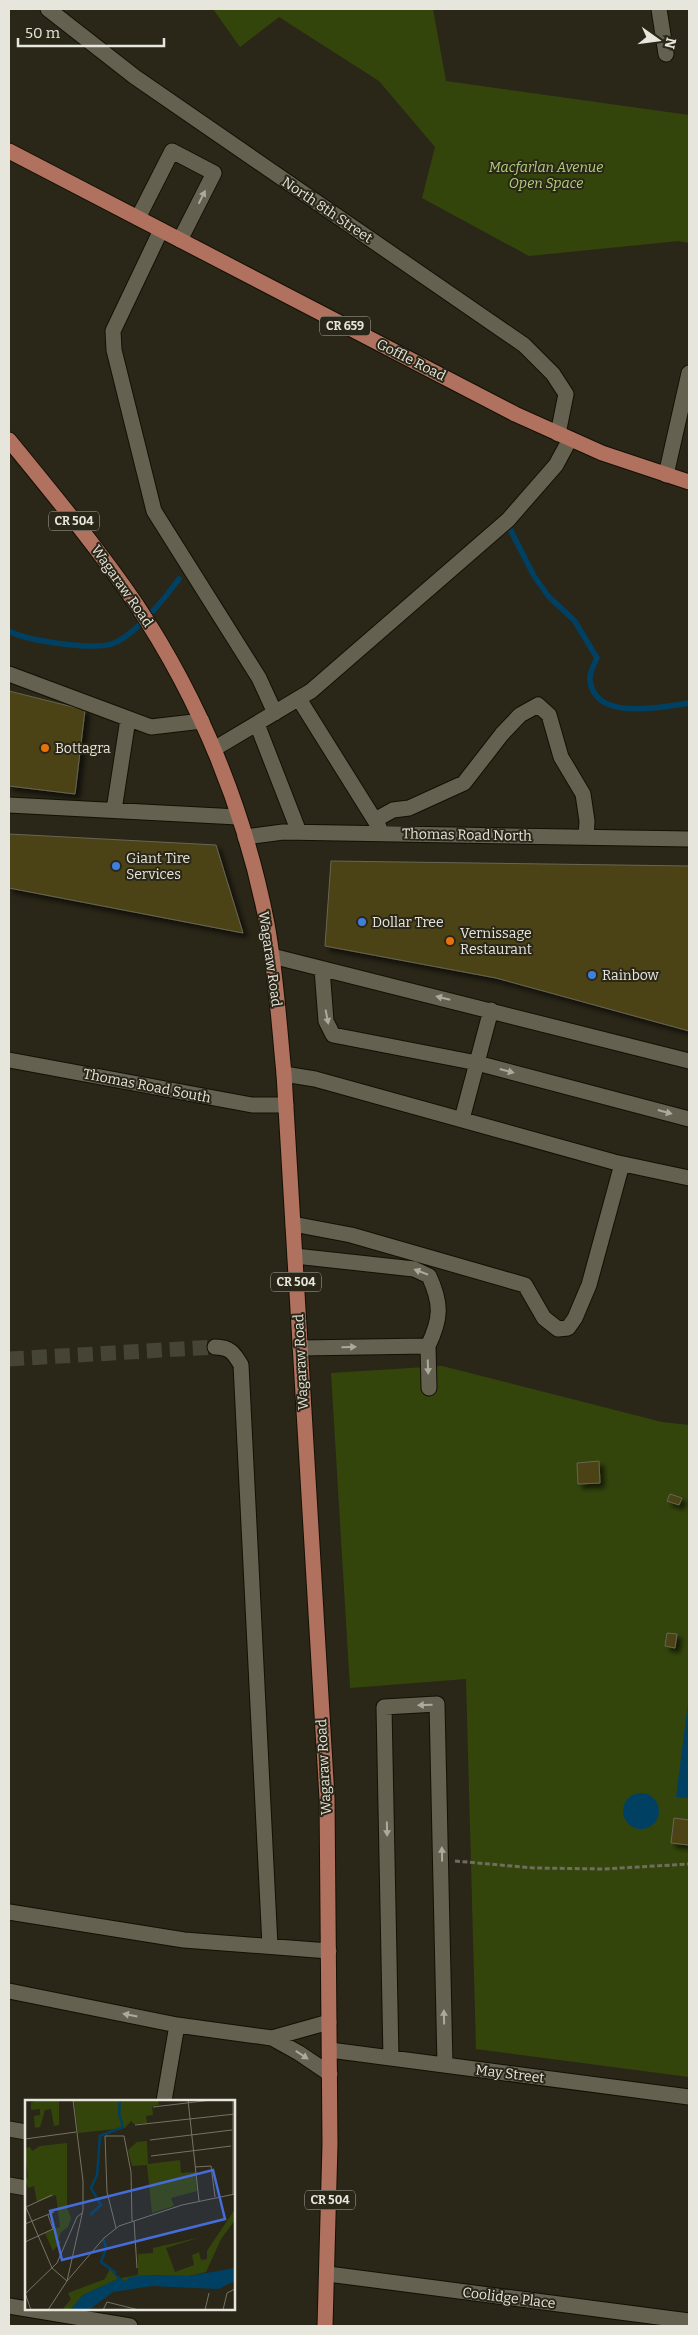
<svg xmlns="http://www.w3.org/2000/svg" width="698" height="2335" font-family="Bitter,serif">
  <defs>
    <filter id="shadow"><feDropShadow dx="4.5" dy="4.5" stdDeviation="2.5" flood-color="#0009"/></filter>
  </defs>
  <rect width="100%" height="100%" fill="#2a2718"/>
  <path fill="#34450c" d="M 213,9 L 433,9 L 446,81 L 689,115 L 689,243 L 679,241 L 529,256 L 422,198 L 435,147 L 379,81 L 279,17 L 240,47 Z
    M 442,1366 L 662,1422 L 689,1425 L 689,2077 L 476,2049 L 466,1679 L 350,1688 L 331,1373 Z"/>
  <path fill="#004163" d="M 689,1695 L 689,1798 L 676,1797 Z
    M623 1811a18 18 0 1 1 36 0a18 18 0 1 1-36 0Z"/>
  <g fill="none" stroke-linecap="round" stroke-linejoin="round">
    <path stroke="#004163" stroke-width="5.5" d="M 510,529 L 534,576 L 549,597 L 574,620 L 597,658 C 594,664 589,673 590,680 C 594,722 662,707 689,703
      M 9,631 C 27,641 95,651 114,643 C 135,635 166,597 179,579"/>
  </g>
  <path fill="#4b4313" stroke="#686554" filter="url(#shadow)" d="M 9,691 L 85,710 L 75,794 L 9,786 Z
    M 9,834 L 216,845 L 243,933 L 9,888 Z
    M 331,861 L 689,866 L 689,1031 L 496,978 L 325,946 Z
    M 599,1461 L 600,1483 L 578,1484 L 577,1463 Z
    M 670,1494 L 682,1498 L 679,1505 L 667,1501 Z
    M 667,1633 L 677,1634 L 675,1648 L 665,1646 Z
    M 674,1818 L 689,1820 L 689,1845 L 671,1843 Z"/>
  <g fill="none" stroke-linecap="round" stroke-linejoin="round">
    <path stroke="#464435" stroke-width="15" stroke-dasharray="15 8" stroke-linecap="butt" d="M 9,1359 L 215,1347"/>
    <defs>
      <path id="minor" d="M 48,9 L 135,77 L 524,345 L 553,374 L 566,394 L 558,434
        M 659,9 L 666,54
        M 138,218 L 172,151 L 214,173 L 180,240
        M 161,230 L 113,331 L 114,350 L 154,511 L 259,678 L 275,713
        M 666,475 L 689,373
        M 9,674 L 151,727 L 202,721
        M 299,699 L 379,827
        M 257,724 L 299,832
        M 214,749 L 311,691 L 508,520 L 556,465 L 570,439
        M 9,805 L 238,817
        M 114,810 L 128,719
        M 375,820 L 393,810 L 409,808 L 464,783 L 502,734 L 520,715 L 538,705 L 549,715 L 561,757 L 583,794 L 587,821 L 586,837
        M 245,837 L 283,832 L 689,839
        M 272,956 L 689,1061
        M 322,969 L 326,1021 L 333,1035 L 477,1063 L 689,1119
        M 9,1060 L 252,1105 L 286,1105
        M 284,1074 L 315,1079 L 614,1162 L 689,1178
        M 462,1119 L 491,1010
        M 293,1224 L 351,1235 L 525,1285 L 544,1318 L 558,1329 L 568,1328 L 575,1318 L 589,1285 L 622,1164
        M 295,1256 L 414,1269 L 429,1276 C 442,1304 441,1319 428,1346 L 300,1348
        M 428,1346 L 429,1388
        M 215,1347 C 230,1347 234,1353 241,1365 L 270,1946
        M 9,1912 L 184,1940 L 329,1951
        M 9,1991 L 177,2025
        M 272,2038 L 329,2022
        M 330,2050 L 689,2097
        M 391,2058 L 384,1707 L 437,1704 L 445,2065
        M 164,2101 L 177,2025 L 272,2038 L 299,2053 L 330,2074
        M 9,2129 L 26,2132
        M 9,2185 L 26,2188
        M 328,2274 L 689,2321
        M 9,2306 L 130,2326"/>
      <path id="major" d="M 9,151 L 515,414 L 602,453 L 689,482
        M 9,440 C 53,494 97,547 136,604 C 200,700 245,810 267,924 C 276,973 279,1024 284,1074 L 327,1798 L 330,2144 L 325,2326"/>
    </defs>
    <use href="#minor" stroke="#131004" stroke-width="17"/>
    <use href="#major" stroke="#131004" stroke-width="17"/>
    <path stroke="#6f6d5f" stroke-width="3" stroke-dasharray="5 2.5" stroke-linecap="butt" d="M 455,1861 L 534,1868 L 604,1869 L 689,1864"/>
    <use href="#minor" stroke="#646150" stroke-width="15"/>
    <use href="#major" stroke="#b0715f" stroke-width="15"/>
  </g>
  <defs><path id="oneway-solid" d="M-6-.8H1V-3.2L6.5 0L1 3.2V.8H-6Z" transform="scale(1.25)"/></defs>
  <g fill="#acaa9d">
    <use href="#oneway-solid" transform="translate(202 197) rotate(-63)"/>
    <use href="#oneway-solid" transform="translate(443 998) rotate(-166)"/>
    <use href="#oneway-solid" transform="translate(327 1017) rotate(79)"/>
    <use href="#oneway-solid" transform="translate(507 1071) rotate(15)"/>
    <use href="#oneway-solid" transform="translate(665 1112) rotate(15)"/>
    <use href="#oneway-solid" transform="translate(421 1272) rotate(-159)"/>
    <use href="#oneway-solid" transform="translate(349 1347) rotate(-1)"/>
    <use href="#oneway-solid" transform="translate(428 1367) rotate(88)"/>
    <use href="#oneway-solid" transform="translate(425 1705) rotate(178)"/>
    <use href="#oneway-solid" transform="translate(387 1829) rotate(89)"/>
    <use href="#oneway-solid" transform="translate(442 1854) rotate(-91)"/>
    <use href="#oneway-solid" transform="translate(130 2015) rotate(-169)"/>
    <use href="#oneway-solid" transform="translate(444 2017) rotate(-91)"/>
    <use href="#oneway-solid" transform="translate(302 2055) rotate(33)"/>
  </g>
  <g fill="#e8710a" stroke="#2a2718" stroke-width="2">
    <circle cx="45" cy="748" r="5"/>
    <circle cx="450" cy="941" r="5"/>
  </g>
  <g fill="#3f7fe0" stroke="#2a2718" stroke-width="2">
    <circle cx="116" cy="866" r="5"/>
    <circle cx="362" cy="922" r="5"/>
    <circle cx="592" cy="975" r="5"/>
  </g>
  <g text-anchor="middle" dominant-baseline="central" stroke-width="4" stroke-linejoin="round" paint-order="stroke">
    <g fill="#2a2718" stroke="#aeada1" stroke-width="1">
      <rect x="320" y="316.5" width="50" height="19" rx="4"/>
      <rect x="49" y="511.5" width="50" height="19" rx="4"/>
      <rect x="271" y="1272.5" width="50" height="19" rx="4"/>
      <rect x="305" y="2190.5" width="50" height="19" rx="4"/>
    </g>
    <g font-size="12" font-weight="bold" fill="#e7e6dc">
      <text x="345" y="326">CR 659</text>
      <text x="74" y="521">CR 504</text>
      <text x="296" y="1282">CR 504</text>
      <text x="330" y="2200">CR 504</text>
    </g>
    <g font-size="14" font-style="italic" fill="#b2cf7c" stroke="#2a2718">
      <text x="546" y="167">Macfarlan Avenue<tspan x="546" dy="16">Open Space</tspan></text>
    </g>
    <g font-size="14" fill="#e7e6dc" stroke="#2a2718">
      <text transform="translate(327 210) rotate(34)">North 8th Street</text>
      <text transform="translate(411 360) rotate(27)">Goffle Road</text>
      <text transform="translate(122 586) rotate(55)">Wagaraw Road</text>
      <text transform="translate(467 835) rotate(1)">Thomas Road North</text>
      <text transform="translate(270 959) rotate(82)">Wagaraw Road</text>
      <text transform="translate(147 1086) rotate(11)">Thomas Road South</text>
      <text transform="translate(301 1362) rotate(-93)">Wagaraw Road</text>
      <text transform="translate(324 1767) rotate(-93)">Wagaraw Road</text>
      <text transform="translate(510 2074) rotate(7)">May Street</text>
      <text transform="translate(509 2298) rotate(7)">Coolidge Place</text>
    </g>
    <g font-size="14" fill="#e7e6dc" stroke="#2a2718" text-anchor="start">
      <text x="55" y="748">Bottagra</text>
      <text x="126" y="858">Giant Tire<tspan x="126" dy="16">Services</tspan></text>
      <text x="372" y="922">Dollar Tree</text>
      <text x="460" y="933">Vernissage<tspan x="460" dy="16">Restaurant</tspan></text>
      <text x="602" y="975">Rainbow</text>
    </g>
  </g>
  <g transform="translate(25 2100)">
    <rect width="210" height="210" fill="#2a2718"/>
    <path d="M 11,0 L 34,0 L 34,25 L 29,26 L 26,9 L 20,10 L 15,27 L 10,28 L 9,16 L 15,15 L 15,9 L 6,10 L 6,3 ZM 49,0 L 133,0 L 134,5 L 127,6 L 128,15 L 121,16 L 122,23 L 109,24 L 106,21 L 100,28 L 53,33 ZM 122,41 L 123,64 L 155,60 L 156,73 L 170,72 L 172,91 L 146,98 L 149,106 L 127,113 L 122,65 L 107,66 L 103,50 L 112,42 ZM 42,43 L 42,108 L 46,118 L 43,127 L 36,132 L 33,140 L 36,142 L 28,151 L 20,133 L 35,127 L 31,95 L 12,102 L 9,86 L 3,88 L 0,80 L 3,77 L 0,53 L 1,48 L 5,47 L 7,51 L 15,46 ZM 210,109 L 210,120 L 196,139 L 181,172 L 164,176 L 117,175 L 100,182 L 96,178 L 113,175 L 113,154 L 128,153 L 128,148 L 176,137 L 141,148 L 150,172 L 169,165 L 167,155 L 174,152 L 176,160 L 182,159 L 182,151 ZM 85,169 L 93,179 L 58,195 L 45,210 L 37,210 L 46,199 L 43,193 L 80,179 Z" fill="#34450c"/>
    <path d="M 210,168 L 210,181 L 193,189 L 127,186 L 88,192 L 64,210 L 45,210 L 58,195 L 93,179 L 85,169 L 100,182 L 103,178 L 117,175 L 164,176 Z" fill="#004163"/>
    <path fill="none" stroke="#004163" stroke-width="2.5" d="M 65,115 L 76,105 L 66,88 L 72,75 L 75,36 L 98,27 L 94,13 L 95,0M 79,140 L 81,148 L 76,162 L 91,173"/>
    <path fill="none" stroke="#767366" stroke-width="1" d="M 163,0 L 174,101M 128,7 L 187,0M 110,25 L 210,14M 0,39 L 51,32M 125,40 L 207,30M 126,56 L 206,46M 170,67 L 186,66 L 190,97M 208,94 L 208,0M 0,105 L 27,168 L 42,181M 1,107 L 27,95M 109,121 L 112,168M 0,124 L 29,112M 91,128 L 82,92 L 80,36 L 99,36 L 106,72 L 107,121M 0,142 L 28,129 L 23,115M 42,181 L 79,138 L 94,126 L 157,105 L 210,94M 0,193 L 6,210M 0,194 L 32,163 L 52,117 L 57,113M 23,210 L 42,181 L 58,110 L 58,81 L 48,0M 78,210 L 82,202 L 114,210M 180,210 L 184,193M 198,210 L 202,193 L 210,189"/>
    <path fill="#456cd9" fill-opacity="0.15" stroke="#456cd9" stroke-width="2.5" d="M 188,70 L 200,119 L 37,160 L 25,111 Z"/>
    <rect width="210" height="210" fill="none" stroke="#e7e6dc" stroke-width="2.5"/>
  </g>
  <rect width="698" height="2335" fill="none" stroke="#e7e6dc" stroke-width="20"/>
  <g transform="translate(658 40) rotate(104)" stroke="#2a2718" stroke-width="4" paint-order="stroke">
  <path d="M0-4L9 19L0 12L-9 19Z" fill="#e7e6dc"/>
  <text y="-8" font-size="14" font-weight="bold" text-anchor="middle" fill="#e7e6dc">N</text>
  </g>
  <path d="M18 38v8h146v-8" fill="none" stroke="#e7e6dc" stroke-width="2.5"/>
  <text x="25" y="38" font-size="15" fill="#e7e6dc" stroke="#2a2718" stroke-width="4" paint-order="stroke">50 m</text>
</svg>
